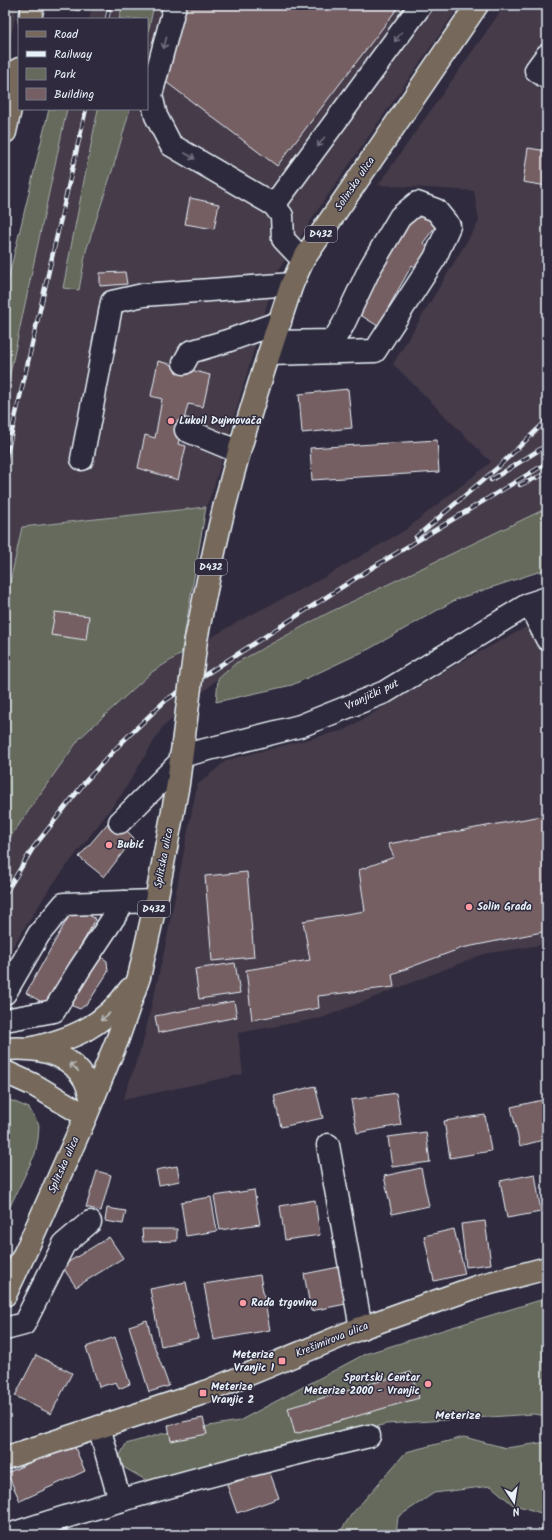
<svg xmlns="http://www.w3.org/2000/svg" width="552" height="1540" font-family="Kalam,sans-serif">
  <rect width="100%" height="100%" fill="#2f2a3d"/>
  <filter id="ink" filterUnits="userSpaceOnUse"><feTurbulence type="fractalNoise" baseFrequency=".025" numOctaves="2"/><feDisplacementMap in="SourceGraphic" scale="8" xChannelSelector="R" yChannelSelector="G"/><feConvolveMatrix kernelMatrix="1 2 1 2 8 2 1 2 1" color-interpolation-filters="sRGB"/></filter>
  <g filter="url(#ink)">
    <path fill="#443a49" d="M 5,5 L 18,5 L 5,62 Z
      M 92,5 L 123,5 L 119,19 L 89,19 Z
      M 154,5 L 460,5 L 322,204 L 278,271 L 269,298 L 213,490 L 206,507 L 22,527 L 5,606 L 5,397 L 67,109 L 98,109 L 95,123 L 78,290 L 86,251 L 114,165 L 130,109 L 147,109 L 147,37 Z
      M 505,5 L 547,5 L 547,508 L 324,615 L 236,663 L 162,728 L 122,794 L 50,888 L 5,959 L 5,845 L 47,784 L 80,738 L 152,672 L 237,622 L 323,578 L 405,530 L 491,462 L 393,364 L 479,221 L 474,191 L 378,185 Z
      M 547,616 L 547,944 L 484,954 L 322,1018 L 238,1033 L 243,1074 L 123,1100 L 143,1042 L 164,952 L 197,785 L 227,760 L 344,730 L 459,663 Z"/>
    <path fill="#666a5c" stroke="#a7aeaa" d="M 59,5 L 80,5 L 79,11 L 58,6 Z
      M 123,5 L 154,5 L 147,37 L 147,19 L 119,19 Z
      M 49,109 L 67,109 L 5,397 L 5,292 Z
      M 98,109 L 130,109 L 114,165 L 86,251 L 79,290 L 63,288 Z
      M 206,507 L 181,654 L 152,672 L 80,738 L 47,784 L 5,845 L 5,606 L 22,527 Z
      M 547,508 L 547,569 L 457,599 L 369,649 L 292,685 L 216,702 L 218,679 L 236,663 L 324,615 Z
      M 5,1098 L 29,1108 L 39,1125 L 38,1139 L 35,1154 L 5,1217 Z
      M 547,1298 L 547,1416 L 534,1414 L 386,1424 L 226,1467 L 151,1483 L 123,1467 L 120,1455 L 126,1444 L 161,1434 L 239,1421 L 365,1354 Z
      M 464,1437 L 506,1448 L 547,1442 L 547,1515 L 512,1504 L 491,1486 L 434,1493 L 398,1517 L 396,1535 L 338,1535 L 351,1515 L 406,1452 Z"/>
    <path fill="#755e64" stroke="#e8f1f8" d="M 185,5 L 400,5 L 277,166 L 162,79 Z
      M 528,148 L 547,151 L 547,186 L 523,182 Z
      M 190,198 L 219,204 L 214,229 L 185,224 Z
      M 414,208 L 438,223 L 423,243 L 431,248 L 419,270 L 412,265 L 378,326 L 357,313 Z
      M 125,272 L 127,284 L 100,286 L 100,273 Z
      M 158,361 L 210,375 L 203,407 L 188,404 L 178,444 L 186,446 L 178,480 L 138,468 L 145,435 L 155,438 L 162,399 L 151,396 Z
      M 348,389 L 352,428 L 302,433 L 299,394 Z
      M 437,440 L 439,472 L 312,480 L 310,448 Z
      M 55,612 L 89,616 L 86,640 L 51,635 Z
      M 547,815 L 547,931 L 462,948 L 392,974 L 394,987 L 318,996 L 319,1008 L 252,1020 L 246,970 L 310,960 L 303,921 L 365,911 L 359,870 L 394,857 L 388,844 Z
      M 113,817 L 134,838 L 104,877 L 79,857 Z
      M 247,872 L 254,957 L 212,961 L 205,876 Z
      M 74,907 L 96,919 L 47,1005 L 26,993 Z
      M 95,952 L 107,961 L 108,972 L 88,1003 L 80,1009 L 65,1003 Z
      M 235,963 L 240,993 L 199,999 L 195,969 Z
      M 234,1001 L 237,1017 L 158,1033 L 155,1016 Z
      M 315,1086 L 323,1118 L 281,1127 L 274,1096 Z
      M 396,1093 L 401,1125 L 357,1133 L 351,1100 Z
      M 547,1099 L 547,1139 L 520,1146 L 511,1107 Z
      M 485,1115 L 491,1151 L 450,1158 L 444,1121 Z
      M 426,1132 L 430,1162 L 392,1167 L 388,1137 Z
      M 177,1166 L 180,1181 L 159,1185 L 156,1170 Z
      M 421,1168 L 429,1206 L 392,1214 L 384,1176 Z
      M 97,1171 L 111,1175 L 101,1211 L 86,1207 Z
      M 535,1174 L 541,1212 L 507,1218 L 500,1181 Z
      M 254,1190 L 260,1224 L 220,1230 L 214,1196 Z
      M 211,1197 L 217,1231 L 186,1236 L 181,1202 Z
      M 315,1200 L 320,1235 L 285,1240 L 280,1206 Z
      M 107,1208 L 126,1211 L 123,1224 L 105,1221 Z
      M 485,1221 L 491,1264 L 466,1267 L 461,1224 Z
      M 142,1229 L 177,1229 L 177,1241 L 143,1242 Z
      M 454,1229 L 465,1274 L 434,1281 L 424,1236 Z
      M 109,1237 L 123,1258 L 76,1287 L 62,1266 Z
      M 339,1267 L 346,1304 L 311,1311 L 304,1274 Z
      M 260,1275 L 270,1330 L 214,1340 L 204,1284 Z
      M 186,1282 L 198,1338 L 161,1346 L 150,1289 Z
      M 147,1320 L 152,1340 L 169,1386 L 149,1392 L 129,1326 Z
      M 115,1337 L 130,1384 L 119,1389 L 116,1382 L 99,1387 L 86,1347 Z
      M 36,1355 L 72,1373 L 51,1414 L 15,1396 Z
      M 411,1372 L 419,1398 L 295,1434 L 288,1408 Z
      M 203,1418 L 207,1434 L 171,1441 L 168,1425 Z
      M 73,1443 L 85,1471 L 20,1501 L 7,1473 Z
      M 269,1470 L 279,1498 L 237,1513 L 227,1485 Z
      M 63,1522 L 69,1535 L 51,1535 L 48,1528 Z"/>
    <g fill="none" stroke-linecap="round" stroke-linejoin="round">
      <defs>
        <path id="minor" d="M 175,5 L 151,95 L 156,116 L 171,145 L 274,205 L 282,216 L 283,239 L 303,260
          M 547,55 L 536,70 L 547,78
          M 274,205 L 421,5
          M 269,354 L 375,351 L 435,258 L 449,226 L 436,210 L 417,203 L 400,217 L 370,268 L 343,325 L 333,341 L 273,342
          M 184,363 L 190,352 L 227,341 L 280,322
          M 186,430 L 239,452
          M 82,459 L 112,302 L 143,295 L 292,284
          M 529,604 L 547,639
          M 181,756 L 300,726 L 385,692 L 529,604 L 547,598
          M 120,822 L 181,761
          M 5,993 L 39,934 L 64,904 L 156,901
          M 5,1020 L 54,1011 L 79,970 L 124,902
          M 328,1145 L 361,1328
          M 5,1329 L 24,1324 L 64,1244 L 90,1222
          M 99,1427 L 120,1501
          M 16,1535 L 15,1533 C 131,1495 250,1464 369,1436"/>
        <path id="major" d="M 30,19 L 33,5
          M 5,132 L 19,69
          M 196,640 C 206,591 215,541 228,493 C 246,422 269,353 292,284 L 303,260 L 477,5
          M 5,1049 C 34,1047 69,1051 85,1080 C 88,1086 90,1094 92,1100
          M 29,1049 C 73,1039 103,1027 130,989
          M 5,1072 L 34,1085 L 86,1116
          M 5,1295 L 30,1242 L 86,1116 L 118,1038 L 139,977 L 156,901 L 178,784 L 187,711
          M 5,1458 L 203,1393 L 361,1328 L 479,1286 L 547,1268"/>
      </defs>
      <use href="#minor" stroke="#e8f1f8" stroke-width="25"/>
      <use href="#major" stroke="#e8f1f8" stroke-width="25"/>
      <use href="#minor" stroke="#2f2a3d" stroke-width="22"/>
      <use href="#major" stroke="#76695c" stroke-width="22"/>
      <defs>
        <path id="rail" d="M 107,19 L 110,5
          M 5,462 L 86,109
          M 491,480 L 547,445
          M 520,485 L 547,473
          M 416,537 L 496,469 L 547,420
          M 5,894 L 33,848 L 85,782 L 122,742 L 166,700 L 370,569 L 547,463"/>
      </defs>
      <use href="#rail" stroke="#e8f1f8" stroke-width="4.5"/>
      <use href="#rail" stroke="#2f2a3d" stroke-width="3" stroke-dasharray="9" stroke-linecap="butt"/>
      <defs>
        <path id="major-bridge" d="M 187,711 L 196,640"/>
      </defs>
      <use href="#major-bridge" stroke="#e8f1f8" stroke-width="25" stroke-linecap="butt"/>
      <use href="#major-bridge" stroke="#76695c" stroke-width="22"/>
    </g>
    <defs><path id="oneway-shaft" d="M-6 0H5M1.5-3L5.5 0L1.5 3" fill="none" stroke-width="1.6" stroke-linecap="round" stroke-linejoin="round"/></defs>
    <g stroke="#70707e">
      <use href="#oneway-shaft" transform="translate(398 37) rotate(126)"/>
      <use href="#oneway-shaft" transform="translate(165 43) rotate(105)"/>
      <use href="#oneway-shaft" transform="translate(321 142) rotate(126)"/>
      <use href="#oneway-shaft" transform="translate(190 156) rotate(30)"/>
    </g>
    <g stroke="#babbba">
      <use href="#oneway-shaft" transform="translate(105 1017) rotate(140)"/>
      <use href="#oneway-shaft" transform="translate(74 1067) rotate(-136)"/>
    </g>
  </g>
  <g fill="#ff9aa2" stroke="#2f2a3d" stroke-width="1.5">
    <circle cx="171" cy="421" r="4"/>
    <circle cx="109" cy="845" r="4"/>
    <circle cx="469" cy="907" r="4"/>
    <circle cx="243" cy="1303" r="4"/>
    <rect x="278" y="1357" width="8" height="8" rx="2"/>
    <circle cx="428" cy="1384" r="4"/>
    <rect x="199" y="1389" width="8" height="8" rx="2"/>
  </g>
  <g text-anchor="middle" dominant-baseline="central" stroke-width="3" stroke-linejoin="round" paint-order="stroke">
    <g fill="#2f2a3d" stroke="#b0b5c0" stroke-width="1">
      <rect x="305" y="226" width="32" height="16" rx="3"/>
      <rect x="195" y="559" width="32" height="16" rx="3"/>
      <rect x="138" y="901" width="32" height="16" rx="3"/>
    </g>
    <g font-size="10" font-weight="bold" fill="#e8f1f8">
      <text x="321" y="234">D432</text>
      <text x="211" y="567">D432</text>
      <text x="154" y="909">D432</text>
    </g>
    <g font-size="11" fill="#e8f1f8" stroke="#2f2a3d">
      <text transform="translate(355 184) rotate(-56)">Solinska ulica</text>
      <text transform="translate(372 695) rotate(-25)">Vranjički put</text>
      <text transform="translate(164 858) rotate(-79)">Splitska ulica</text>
      <text transform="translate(64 1165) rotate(-66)">Splitska ulica</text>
      <text transform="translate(332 1340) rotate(-22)">Krešimirova ulica</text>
    </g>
    <g font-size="11" font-weight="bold" fill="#e8f1f8" stroke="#2f2a3d" text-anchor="start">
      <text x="179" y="421">Lukoil Dujmovača</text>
      <text x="117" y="845">Bubić</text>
      <text x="477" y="907">Solin Građa</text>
      <text x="251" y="1303">Rađa trgovina</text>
      <text x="274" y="1355" text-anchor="end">Meterize<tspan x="274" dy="13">Vranjic 1</tspan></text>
      <text x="420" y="1378" text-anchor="end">Sportski Centar<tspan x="420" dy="13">Meterize 2000 - Vranjic</tspan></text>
      <text x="211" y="1387">Meterize<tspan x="211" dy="13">Vranjic 2</tspan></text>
    </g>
    <g font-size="12" font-weight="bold" fill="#e8f1f8" stroke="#2f2a3d">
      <text x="458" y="1415">Meterize</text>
    </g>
  </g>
  <rect width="552" height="1540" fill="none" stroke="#2f2a3d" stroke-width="20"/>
  <rect x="10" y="10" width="532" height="1520" fill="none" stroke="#e8f1f8" stroke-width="1.5" filter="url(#ink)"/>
  <rect x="18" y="18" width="130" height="92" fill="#2f2a3d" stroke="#797a88"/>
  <rect x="26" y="31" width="20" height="6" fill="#76695c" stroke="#797a88"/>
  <text x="54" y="38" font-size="12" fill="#e8f1f8">Road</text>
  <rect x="26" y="51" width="20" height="6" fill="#e8f1f8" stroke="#797a88"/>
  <text x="54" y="58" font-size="12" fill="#e8f1f8">Railway</text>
  <rect x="26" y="68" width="20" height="12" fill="#666a5c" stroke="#797a88"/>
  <text x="54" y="78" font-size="12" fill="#e8f1f8">Park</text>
  <rect x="26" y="88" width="20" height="12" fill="#755e64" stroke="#797a88"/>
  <text x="54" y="98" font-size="12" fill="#e8f1f8">Building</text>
  <g transform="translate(514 1502) rotate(168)" stroke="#2f2a3d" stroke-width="3" paint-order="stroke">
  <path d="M0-3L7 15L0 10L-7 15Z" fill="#e8f1f8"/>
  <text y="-6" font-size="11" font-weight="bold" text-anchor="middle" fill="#e8f1f8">N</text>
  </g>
</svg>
